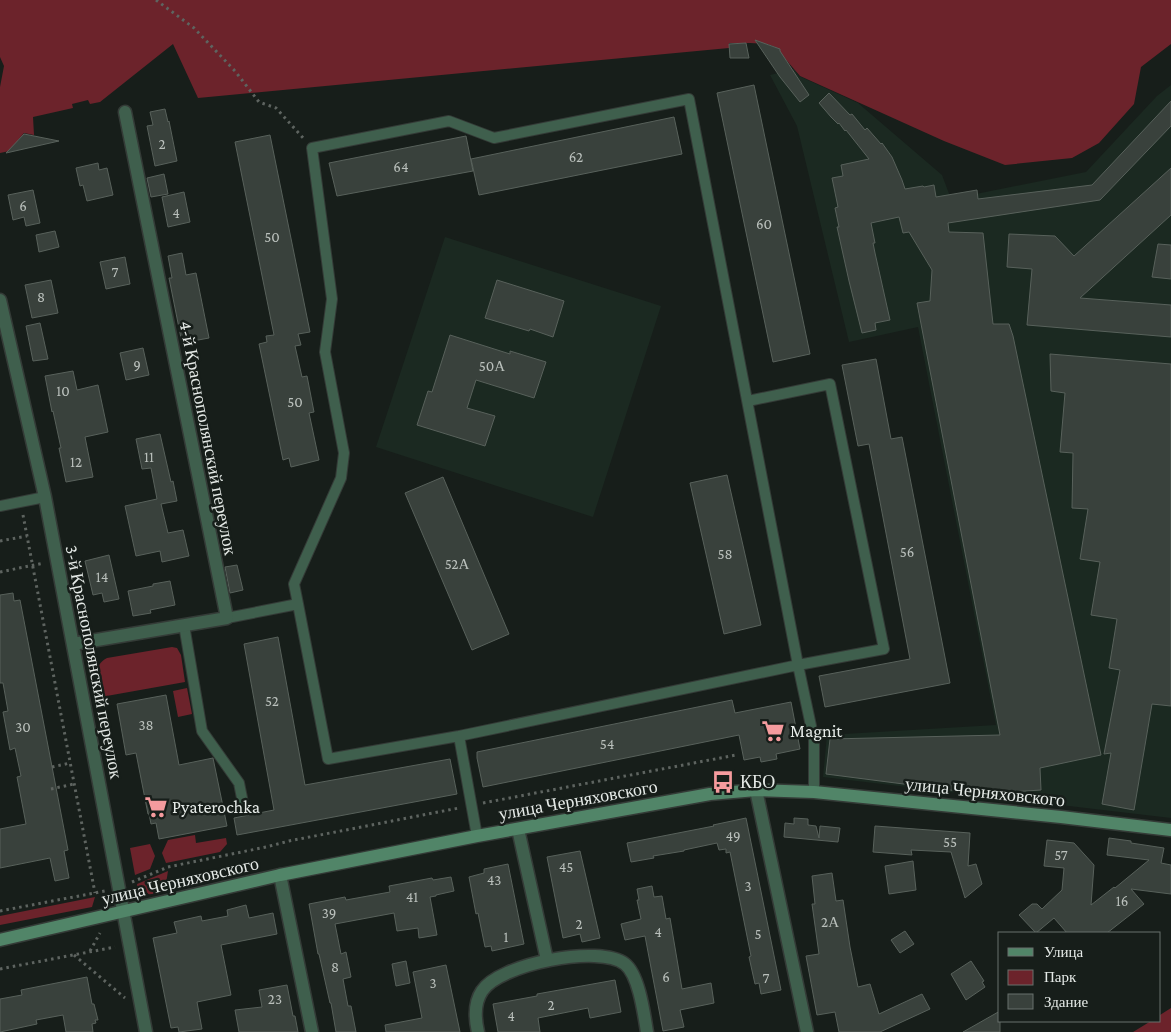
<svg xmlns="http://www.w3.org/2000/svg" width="1171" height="1032" font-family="'Crimson Pro',serif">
  <rect width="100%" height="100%" fill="#171e1a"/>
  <path fill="#1b2921" d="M 794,69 L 799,76 L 858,103 L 942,175 L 951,199 L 1086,172 L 1157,96 L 1171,85 L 1171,818 L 823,777 L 827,735 L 996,725 L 918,327 L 849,342 L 797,126 L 770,75 Z
    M 445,237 L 661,306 L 593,517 L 376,447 Z"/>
  <path fill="#6c232b" d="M 0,0 L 1171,0 L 1171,44 L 1141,67 L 1134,104 L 1099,143 L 1072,158 L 1005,165 L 944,141 L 800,76 L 775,47 L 767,44 L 750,43 L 729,43 L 729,48 L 198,98 L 173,44 L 100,102 L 90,104 L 88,100 L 72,104 L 73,108 L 33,117 L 34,135 L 24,133 L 18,140 L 19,149 L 0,153 L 0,87 L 4,66 L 0,57 Z
    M 172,647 L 177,648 L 181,655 L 185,682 L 101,697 C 99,683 91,666 107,658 Z
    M 187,688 L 192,714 L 178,717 L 173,691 Z
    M 195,835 L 196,843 L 226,838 L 227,844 L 220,852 L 166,863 L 162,853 L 168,840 Z
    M 150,844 L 155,856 L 150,869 L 135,875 L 130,848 Z
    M 168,871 C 167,876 167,882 164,887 C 158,896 145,896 138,890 L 137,884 Z
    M 95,897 L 92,907 L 0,925 L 0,916 Z
    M 1171,1008 L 1171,1032 L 1133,1032 L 1151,1021 L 1160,1021 L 1160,1015 Z"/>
  <path fill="#39413c" stroke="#58615b" d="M 755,40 L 780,49 L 780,51 L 809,95 L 800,102 L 780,77 Z
    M 746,43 L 749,58 L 730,58 L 729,44 Z
    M 754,85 L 810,354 L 773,362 L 717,93 Z
    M 829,93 L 850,115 L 852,114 L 865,130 L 867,128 L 881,144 L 882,143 L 892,157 L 902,180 L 905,189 L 923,186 L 924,187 L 934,185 L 936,197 L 977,190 L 978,199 L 1092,185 L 1171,101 L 1171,126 L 1100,200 L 948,223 L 949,232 L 983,233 L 993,324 L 1009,324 L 1013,336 L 1101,755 L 1040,768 L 1041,790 L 981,794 L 826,774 L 830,739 L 1000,735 L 917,303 L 930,301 L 932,270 L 909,232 L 903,233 L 899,217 L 871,223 L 875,243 L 873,243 L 875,253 L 890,320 L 875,323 L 876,330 L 862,333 L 849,281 L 837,227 L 839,227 L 835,208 L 838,207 L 832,178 L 843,176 L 841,165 L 869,159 L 846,130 L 845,131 L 839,123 L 838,124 L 831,117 L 819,103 Z
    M 165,109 L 168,122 L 169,121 L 177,161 L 155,166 L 147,126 L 153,125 L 150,112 Z
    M 674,117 L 682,154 L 479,195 L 471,159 Z
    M 24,134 L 59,141 L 6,153 Z
    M 270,135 L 310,332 L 298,334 L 301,345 L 295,346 L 302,377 L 307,376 L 314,412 L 309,413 L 319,460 L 291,467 L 289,458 L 283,460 L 259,344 L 267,342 L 266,336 L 274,335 L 235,142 Z
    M 466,136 L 473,171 L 337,196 L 329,163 Z
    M 98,163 L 99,170 L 107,168 L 113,195 L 87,201 L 83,185 L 80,186 L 76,168 Z
    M 1171,168 L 1171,215 L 1080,298 L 1171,305 L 1171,337 L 1027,325 L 1032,269 L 1007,267 L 1009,234 L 1055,236 L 1074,256 Z
    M 164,174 L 168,194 L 151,197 L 147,178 Z
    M 33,190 L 40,223 L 26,226 L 24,217 L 13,220 L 8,195 Z
    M 184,192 L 190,222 L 168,227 L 162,197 Z
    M 55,231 L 59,247 L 39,252 L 36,235 Z
    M 1158,244 L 1171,245 L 1171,279 L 1152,277 Z
    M 182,253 L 186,275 L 196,273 L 209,338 L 182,343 L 169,278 L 172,278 L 168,256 Z
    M 125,257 L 130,284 L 106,289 L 100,262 Z
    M 51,280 L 58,313 L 32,318 L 25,285 Z
    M 497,280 L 564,301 L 553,337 L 530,329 L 529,331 L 485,318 Z
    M 40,323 L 48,359 L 33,361 L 26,326 Z
    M 450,335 L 510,354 L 510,351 L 546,362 L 534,398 L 476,380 L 467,408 L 495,416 L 485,446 L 417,425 L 428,391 L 432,392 Z
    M 143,348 L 149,375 L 126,380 L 120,353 Z
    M 1050,354 L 1171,364 L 1171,706 L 1152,704 L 1134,810 L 1102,804 L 1111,753 L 1104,754 L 1120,670 L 1109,668 L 1117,619 L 1091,615 L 1100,562 L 1080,559 L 1088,509 L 1072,508 L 1073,453 L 1060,452 L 1065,393 L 1051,391 Z
    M 876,359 L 891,439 L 902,437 L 950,683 L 825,707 L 819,676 L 910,659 L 869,444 L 858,446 L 842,365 Z
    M 73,371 L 77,390 L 98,385 L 108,432 L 85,437 L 93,477 L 66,482 L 59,448 L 61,448 L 53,411 L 52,412 L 45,376 Z
    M 160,434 L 171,482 L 173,481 L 177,501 L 161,504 L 168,533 L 183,530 L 189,556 L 162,562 L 160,551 L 136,556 L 125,506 L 157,499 L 151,468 L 142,469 L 136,439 Z
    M 727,475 L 761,625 L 724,634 L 690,483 Z
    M 443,477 L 509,634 L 472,650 L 405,493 Z
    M 109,555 L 119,599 L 104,602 L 102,593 L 93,595 L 85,561 Z
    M 237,565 L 243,590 L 230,593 L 225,567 Z
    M 170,581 L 175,605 L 150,610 L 151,613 L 133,616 L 128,591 L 153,586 L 153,584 Z
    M 13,593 L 14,601 L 20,600 L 68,850 L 64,851 L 69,878 L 55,881 L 50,858 L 0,868 L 0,829 L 26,824 L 17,777 L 21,776 L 15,748 L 10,750 L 3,712 L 8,711 L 3,683 L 0,683 L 0,595 Z
    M 278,637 L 305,785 L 450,759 L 457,794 L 237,835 L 234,818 L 274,810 L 244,644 Z
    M 166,695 L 179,765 L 213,758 L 227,826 L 159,839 L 156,823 L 151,824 L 149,814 L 148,814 L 136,753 L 126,755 L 117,704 Z
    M 732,700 L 735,713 L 791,702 L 800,749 L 776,754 L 777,759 L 761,762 L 760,757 L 744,760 L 739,735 L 483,787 L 477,758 L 477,752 Z
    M 746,818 L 781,990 L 761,994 L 759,983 L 755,984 L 749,957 L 751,956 L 730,852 L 726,853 L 726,849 L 719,850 L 717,843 L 684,850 L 684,851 L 653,856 L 654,858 L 631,862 L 627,843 L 714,826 L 713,825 Z
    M 794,818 L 808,819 L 808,825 L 816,826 L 819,838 L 820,826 L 840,828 L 838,842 L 784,837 L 785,823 L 794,824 Z
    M 875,826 L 970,833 L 968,866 L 976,864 L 982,884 L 965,898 L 951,852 L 911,850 L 912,855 L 873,852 Z
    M 1109,838 L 1131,841 L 1131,843 L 1164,848 L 1161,863 L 1171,865 L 1171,894 L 1131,889 L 1144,904 L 1107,933 L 1067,933 L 1054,918 L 1036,933 L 1019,915 L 1032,904 L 1037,904 L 1042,909 L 1062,890 L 1064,868 L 1044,866 L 1047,840 L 1074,843 L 1094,865 L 1091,905 L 1114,887 L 1115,888 L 1149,860 L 1107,855 Z
    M 580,851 L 600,938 L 582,942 L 580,934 L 563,938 L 547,857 Z
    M 913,861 L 916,890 L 889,894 L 885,866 Z
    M 508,864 L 524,944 L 492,951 L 491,946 L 485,947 L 478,913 L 476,914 L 469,877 L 484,873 L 484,869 Z
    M 832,873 L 836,901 L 843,900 L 850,947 L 858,987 L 870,984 L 879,1014 L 922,994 L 930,1009 L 880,1032 L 839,1032 L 835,1012 L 817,1015 L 806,956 L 819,954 L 812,904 L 815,904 L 812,876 Z
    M 451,877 L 454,891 L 436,895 L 436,896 L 430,897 L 437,935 L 419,938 L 418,928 L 397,931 L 394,913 L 335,924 L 341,954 L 346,952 L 351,977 L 343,979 L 348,1006 L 351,1006 L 356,1032 L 336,1032 L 331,1003 L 330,1003 L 319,954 L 318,954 L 309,904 L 345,897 L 346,900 L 390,892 L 389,886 L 432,878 L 433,880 Z
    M 652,886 L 654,897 L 662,896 L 666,919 L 670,918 L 682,989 L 711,983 L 714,1003 L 680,1010 L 684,1027 L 663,1031 L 645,936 L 625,940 L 621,924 L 641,919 L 637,900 L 639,900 L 637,889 Z
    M 246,905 L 249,918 L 273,913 L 277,934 L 221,945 L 231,995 L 197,1002 L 202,1029 L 179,1032 L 178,1027 L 171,1028 L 153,938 L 177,933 L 174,922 L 201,916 L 202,921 L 228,916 L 227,910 Z
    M 905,931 L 914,944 L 900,953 L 891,940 Z
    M 406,961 L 410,983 L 396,986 L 392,964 Z
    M 971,961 L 984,981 L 982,982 L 985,987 L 966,1000 L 951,974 Z
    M 446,965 L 460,1032 L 386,1032 L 385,1025 L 422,1018 L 413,972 Z
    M 87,977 L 92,1004 L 94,1004 L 98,1020 L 95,1020 L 96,1023 L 92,1024 L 93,1032 L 66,1032 L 63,1015 L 36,1020 L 37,1024 L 0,1032 L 0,999 L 22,995 L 21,990 Z
    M 615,980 L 621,1012 L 590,1018 L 588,1008 L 538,1018 L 540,1032 L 498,1032 L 493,1004 L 537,996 L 537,994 Z
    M 287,985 L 293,1016 L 295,1016 L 298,1032 L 239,1032 L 235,1010 L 262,1007 L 259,990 Z
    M 1000,1011 L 1000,1032 L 963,1032 Z"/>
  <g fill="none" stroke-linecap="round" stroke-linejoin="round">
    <defs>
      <path id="lane" d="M 748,401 L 830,384 L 884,649 L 798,665 L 814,740 L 814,792
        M 0,506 L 45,497
        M 227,618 L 298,604 L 328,759 L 459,736 L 798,665 L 689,99 L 494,138 L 449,121 L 312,148 L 332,299 L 325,352 L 344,453 L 341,478 L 294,584 L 298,604
        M 184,625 L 202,731 L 239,783 L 244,808
        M 459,736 L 477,836"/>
      <path id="street" d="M 0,300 L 45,497 L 146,1032
        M 73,644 L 227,618 L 125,112
        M 756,790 L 807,1032
        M 518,829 L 547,960
        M 280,875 L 312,1032
        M 478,1032 C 475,1019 474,1003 482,991 C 499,964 600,944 625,964 C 639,975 644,1014 647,1032"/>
      <path id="secondary" d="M 0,940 L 280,875 L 477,836 L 710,794 L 756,790 L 814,792 L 1061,817 L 1171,830"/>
    </defs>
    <use href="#lane" stroke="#343b37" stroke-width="12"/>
    <use href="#street" stroke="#343b37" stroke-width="15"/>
    <use href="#secondary" stroke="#343b37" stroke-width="15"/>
    <path stroke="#5e6460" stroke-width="3" stroke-dasharray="2.5 4" stroke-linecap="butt" d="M 156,0 L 194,28 L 235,71 L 259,102 L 276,108 L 305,140
      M 23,515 L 95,893
      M 0,541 L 27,536
      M 0,572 L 44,563
      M 52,767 L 70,763
      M 51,789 L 74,784
      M 483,803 L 736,755
      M 132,882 L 168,867 L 266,847 L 289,841 L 459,808
      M 0,911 L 105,891
      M 90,951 L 100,933
      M 74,955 L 125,998
      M 0,969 L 115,947"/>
    <use href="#lane" stroke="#3f5f4d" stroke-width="10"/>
    <use href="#street" stroke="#3f5f4d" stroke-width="12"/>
    <use href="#secondary" stroke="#518568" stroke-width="12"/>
  </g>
  <defs>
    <symbol id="supermarket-bare" viewBox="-9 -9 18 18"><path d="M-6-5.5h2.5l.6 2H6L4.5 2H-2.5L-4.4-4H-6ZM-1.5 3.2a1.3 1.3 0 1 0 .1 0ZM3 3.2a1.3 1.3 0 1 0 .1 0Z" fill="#f59b9e" stroke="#171e1a" stroke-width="2.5" paint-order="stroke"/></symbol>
    <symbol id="bus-bare" viewBox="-9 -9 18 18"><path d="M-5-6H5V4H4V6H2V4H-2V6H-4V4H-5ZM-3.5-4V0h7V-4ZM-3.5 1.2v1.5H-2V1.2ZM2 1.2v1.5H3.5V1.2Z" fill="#f59b9e" stroke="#171e1a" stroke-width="2.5" paint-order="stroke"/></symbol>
  </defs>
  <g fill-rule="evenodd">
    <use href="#supermarket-bare" x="757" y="715" width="32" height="32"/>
    <use href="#bus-bare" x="707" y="766" width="32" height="32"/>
    <use href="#supermarket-bare" x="140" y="791" width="32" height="32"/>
  </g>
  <g text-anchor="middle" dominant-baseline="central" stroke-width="5" stroke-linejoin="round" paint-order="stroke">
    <g font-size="15" fill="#bac0bc">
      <text x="162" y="144">2</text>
      <text x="576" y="157">62</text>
      <text x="401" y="167">64</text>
      <text x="23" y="206">6</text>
      <text x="176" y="213">4</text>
      <text x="764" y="224">60</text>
      <text x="272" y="237">50</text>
      <text x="115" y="272">7</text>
      <text x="41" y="297">8</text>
      <text x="137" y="365">9</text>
      <text x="492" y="366">50А</text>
      <text x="63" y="391">10</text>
      <text x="295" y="402">50</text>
      <text x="149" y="457">11</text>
      <text x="76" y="462">12</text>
      <text x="907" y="552">56</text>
      <text x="725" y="554">58</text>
      <text x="457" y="564">52А</text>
      <text x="102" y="577">14</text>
      <text x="272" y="701">52</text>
      <text x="146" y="725">38</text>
      <text x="23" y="727">30</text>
      <text x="607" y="744">54</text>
      <text x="733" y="836">49</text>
      <text x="950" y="842">55</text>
      <text x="1061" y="855">57</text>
      <text x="566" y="867">45</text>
      <text x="494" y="880">43</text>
      <text x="748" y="886">3</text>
      <text x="412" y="897">41</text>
      <text x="1122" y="901">16</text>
      <text x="329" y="913">39</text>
      <text x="830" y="922">2А</text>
      <text x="579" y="924">2</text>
      <text x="658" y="932">4</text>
      <text x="758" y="934">5</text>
      <text x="506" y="937">1</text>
      <text x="335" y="967">8</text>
      <text x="666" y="977">6</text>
      <text x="766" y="978">7</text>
      <text x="433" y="983">3</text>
      <text x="275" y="999">23</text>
      <text x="551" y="1005">2</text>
      <text x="511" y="1016">4</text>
    </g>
    <g font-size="18" fill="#e5eae7" stroke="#171e1a">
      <text transform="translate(208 438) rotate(79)">4-й Краснополянский переулок</text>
      <text transform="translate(94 662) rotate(79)">3-й Краснополянский переулок</text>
      <text transform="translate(985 792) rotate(6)">улица Черняховского</text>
      <text transform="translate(578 800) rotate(-10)">улица Черняховского</text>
      <text transform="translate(180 881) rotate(-13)">улица Черняховского</text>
    </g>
    <g font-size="18" fill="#e5eae7" stroke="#171e1a" text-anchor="start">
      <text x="790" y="731">Magnit</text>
      <text x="740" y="782">КБО</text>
      <text x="172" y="807">Pyaterochka</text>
    </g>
  </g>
  <rect x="998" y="932" width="162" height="90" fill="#171e1a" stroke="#69706c"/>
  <rect x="1008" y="948" width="25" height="8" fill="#518568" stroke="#69706c"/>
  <text x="1044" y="957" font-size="15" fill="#e5eae7">Улица</text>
  <rect x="1008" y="970" width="25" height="15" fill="#6c232b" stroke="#69706c"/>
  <text x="1044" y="982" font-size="15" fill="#e5eae7">Парк</text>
  <rect x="1008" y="994" width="25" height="15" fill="#39413c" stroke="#69706c"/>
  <text x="1044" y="1007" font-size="15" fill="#e5eae7">Здание</text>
</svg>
